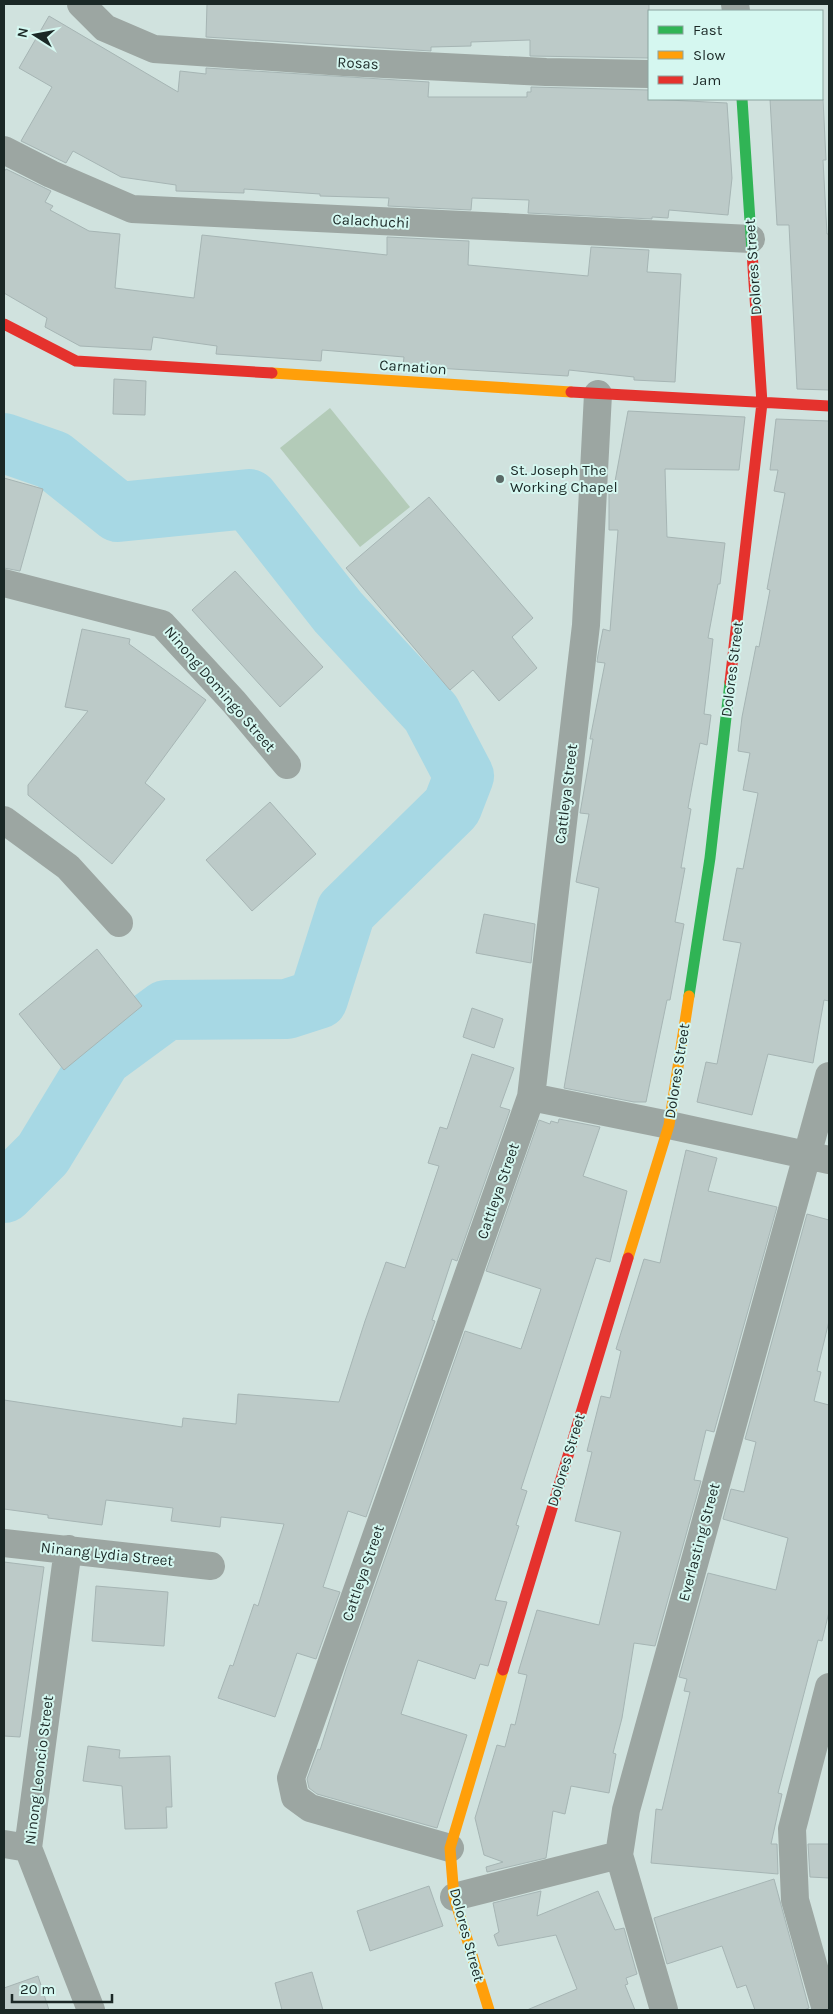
<svg xmlns="http://www.w3.org/2000/svg" width="833" height="2014" font-family="Karla,sans-serif">
  <rect width="100%" height="100%" fill="#d0e2de"/>
  <path fill="#b3cbb8" d="M 330,408 L 410,507 L 360,547 L 280,448 Z"/>
  <g fill="none" stroke-linecap="round" stroke-linejoin="round">
    <path stroke="#a7d8e4" stroke-width="60" d="M 4,443 L 53,460 L 118,512 L 249,499 L 338,612 L 431,713 L 464,776 L 452,807 L 346,911 L 318,999 L 287,1009 L 166,1010 L 102,1057 L 43,1154 L 4,1193"/>
  </g>
  <path fill="#bccac8" stroke="#a6b5b4" d="M 207,4 L 649,4 L 649,58 L 530,56 L 530,40 L 471,42 L 471,46 L 431,47 L 431,51 L 206,37 Z
    M 49,16 L 178,92 L 180,71 L 206,74 L 206,68 L 429,82 L 428,97 L 527,97 L 527,92 L 531,92 L 531,87 L 649,90 L 649,99 L 727,103 L 732,178 L 728,215 L 669,210 L 668,218 L 652,217 L 652,219 L 528,213 L 529,200 L 472,198 L 471,210 L 388,206 L 389,198 L 320,196 L 320,194 L 244,189 L 244,193 L 176,191 L 176,185 L 121,177 L 73,151 L 66,163 L 21,141 L 52,87 L 19,68 Z
    M 770,99 L 823,99 L 826,160 L 823,160 L 827,234 L 829,234 L 829,390 L 797,389 L 789,225 L 777,225 Z
    M 6,169 L 51,191 L 45,202 L 53,206 L 50,210 L 89,231 L 120,234 L 115,288 L 194,298 L 202,235 L 387,255 L 387,237 L 469,241 L 468,265 L 588,276 L 591,247 L 649,250 L 647,272 L 681,274 L 675,382 L 634,380 L 634,377 L 569,370 L 568,376 L 403,366 L 404,357 L 322,350 L 321,361 L 216,354 L 217,346 L 153,337 L 151,350 L 80,346 L 45,327 L 47,318 L 4,293 L 4,172 Z
    M 114,379 L 146,381 L 145,415 L 113,414 Z
    M 628,411 L 745,417 L 739,470 L 665,469 L 667,537 L 725,543 L 720,584 L 718,584 L 708,638 L 713,639 L 704,714 L 711,715 L 707,745 L 700,743 L 688,808 L 691,809 L 681,868 L 685,868 L 675,922 L 684,924 L 670,1000 L 667,1000 L 646,1102 L 634,1102 L 564,1088 L 599,888 L 576,882 L 589,814 L 580,813 L 593,739 L 590,739 L 605,663 L 597,662 L 598,655 L 603,629 L 610,631 L 618,530 L 609,530 L 609,492 L 613,492 Z
    M 776,419 L 829,421 L 829,1001 L 824,1000 L 813,1063 L 768,1054 L 752,1115 L 697,1102 L 706,1062 L 717,1064 L 741,943 L 723,940 L 737,868 L 743,869 L 758,793 L 743,790 L 750,753 L 738,751 L 742,717 L 756,646 L 759,647 L 770,590 L 767,589 L 785,493 L 774,491 L 778,470 L 770,470 Z
    M 4,478 L 43,489 L 20,571 L 4,568 Z
    M 429,497 L 533,618 L 512,637 L 537,668 L 499,701 L 473,670 L 450,690 L 346,568 Z
    M 235,571 L 323,667 L 280,707 L 192,610 Z
    M 82,629 L 130,639 L 129,644 L 206,700 L 145,783 L 165,799 L 112,864 L 28,795 L 28,785 L 88,711 L 65,707 Z
    M 270,802 L 316,854 L 252,911 L 206,860 Z
    M 484,914 L 535,924 L 531,963 L 476,953 Z
    M 97,949 L 142,1006 L 64,1070 L 19,1014 Z
    M 472,1008 L 503,1019 L 494,1048 L 463,1037 Z
    M 472,1054 L 514,1068 L 500,1107 L 510,1110 L 457,1261 L 452,1259 L 432,1320 L 435,1321 L 366,1517 L 348,1511 L 323,1587 L 340,1592 L 316,1659 L 297,1653 L 275,1717 L 218,1698 L 230,1665 L 233,1666 L 254,1604 L 258,1606 L 284,1524 L 221,1517 L 220,1527 L 171,1521 L 173,1508 L 106,1500 L 102,1525 L 48,1518 L 48,1515 L 4,1509 L 4,1400 L 182,1427 L 183,1418 L 236,1424 L 238,1394 L 339,1402 L 365,1321 L 386,1262 L 405,1268 L 439,1166 L 428,1163 L 440,1127 L 447,1129 Z
    M 559,1119 L 600,1127 L 583,1176 L 627,1191 L 610,1262 L 596,1258 L 521,1489 L 527,1491 L 516,1525 L 519,1526 L 495,1600 L 507,1602 L 488,1666 L 480,1664 L 475,1679 L 418,1660 L 401,1714 L 467,1735 L 437,1828 L 317,1794 L 309,1788 L 307,1779 L 318,1749 L 320,1750 L 346,1669 L 465,1331 L 521,1349 L 541,1289 L 486,1271 L 539,1120 L 550,1124 L 551,1121 L 558,1123 Z
    M 686,1150 L 717,1158 L 708,1191 L 777,1207 L 714,1432 L 706,1430 L 694,1480 L 701,1481 L 655,1646 L 634,1643 L 622,1718 L 613,1753 L 616,1754 L 609,1793 L 571,1786 L 565,1814 L 553,1811 L 546,1858 L 487,1872 L 486,1867 L 503,1862 L 484,1855 L 475,1818 L 497,1745 L 505,1747 L 511,1724 L 515,1725 L 527,1675 L 518,1673 L 537,1610 L 599,1625 L 621,1532 L 575,1521 L 592,1452 L 587,1451 L 601,1396 L 610,1398 L 621,1351 L 616,1349 L 644,1259 L 660,1263 Z
    M 807,1214 L 829,1220 L 829,1321 L 817,1371 L 821,1372 L 814,1401 L 829,1405 L 829,1612 L 822,1641 L 818,1640 L 778,1793 L 782,1794 L 771,1844 L 777,1844 L 778,1874 L 651,1863 L 656,1809 L 662,1810 L 690,1692 L 684,1691 L 687,1679 L 679,1677 L 708,1573 L 776,1590 L 788,1538 L 723,1519 L 731,1489 L 744,1492 L 756,1442 L 745,1439 Z
    M 4,1562 L 44,1567 L 20,1737 L 4,1736 Z
    M 96,1586 L 168,1592 L 164,1646 L 92,1641 Z
    M 88,1746 L 120,1750 L 119,1758 L 170,1756 L 172,1807 L 166,1807 L 167,1828 L 125,1829 L 122,1786 L 83,1781 Z
    M 808,1844 L 829,1844 L 829,1878 L 810,1877 Z
    M 774,1879 L 809,2008 L 804,2010 L 755,2010 L 746,1985 L 737,1988 L 722,1946 L 667,1964 L 654,1918 Z
    M 429,1886 L 443,1926 L 370,1951 L 357,1911 Z
    M 541,1891 L 537,1916 L 598,1891 L 615,1930 L 624,1928 L 637,1974 L 626,1978 L 628,1984 L 625,1985 L 635,2010 L 527,2010 L 577,1989 L 556,1935 L 498,1946 L 494,1935 L 499,1932 L 493,1903 Z
    M 312,1972 L 323,2010 L 282,2010 L 275,1983 Z
    M 38,1976 L 49,2010 L 4,2010 L 4,1988 Z"/>
  <g fill="none" stroke-linecap="round" stroke-linejoin="round">
    <path stroke="#9ca6a2" stroke-width="28" d="M 81,4 L 105,28 L 154,49 L 344,62 L 546,72 L 649,74
      M 735,4 L 736,11
      M 4,150 L 51,174 L 132,209 L 751,239
      M 4,583 L 162,624 L 234,702 L 287,765
      M 4,820 L 68,867 L 119,923
      M 531,1097 L 669,1125 L 829,1160
      M 4,1543 L 211,1566
      M 68,1549 L 28,1848 L 91,2010
      M 4,1844 L 28,1848
      M 450,1848 L 310,1808 L 295,1797 L 291,1778 L 531,1097 L 586,625 L 598,394
      M 454,1897 L 619,1855
      M 664,2010 L 619,1855 L 626,1810 L 829,1076
      M 826,2010 L 795,1900 L 792,1829 L 829,1687"/>
    <path stroke="#30b455" stroke-width="11" d="M 742,99 L 752,252
      M 689,996 L 710,858 L 730,682"/>
    <path stroke="#ff9f0a" stroke-width="11" d="M 272,373 L 571,392
      M 628,1258 L 669,1125 L 689,996
      M 489,2010 L 454,1897 L 450,1848 L 503,1670"/>
    <path stroke="#e5322d" stroke-width="11" d="M 4,324 L 76,361 L 272,373
      M 571,392 L 829,406
      M 730,682 L 762,403 L 752,252
      M 503,1670 L 628,1258"/>
  </g>
  <circle fill="#5a6966" stroke="#d5f7f0" stroke-width="2" cx="500" cy="479" r="5"/>
  <g text-anchor="middle" dominant-baseline="central" stroke-width="4" stroke-linejoin="round" paint-order="stroke">
    <g font-size="15" fill="#1b2826" stroke="#d5f7f0">
      <text transform="translate(358 63) rotate(3)">Rosas</text>
      <text transform="translate(371 221) rotate(3)">Calachuchi</text>
      <text transform="translate(753 267) rotate(-94)">Dolores Street</text>
      <text transform="translate(413 367) rotate(4)">Carnation</text>
      <text transform="translate(732 669) rotate(-83)">Dolores Street</text>
      <text transform="translate(220 689) rotate(49)">Ninong Domingo Street</text>
      <text transform="translate(566 794) rotate(-83)">Cattleya Street</text>
      <text transform="translate(677 1071) rotate(-81)">Dolores Street</text>
      <text transform="translate(498 1191) rotate(-71)">Cattleya Street</text>
      <text transform="translate(566 1460) rotate(-73)">Dolores Street</text>
      <text transform="translate(699 1542) rotate(-75)">Everlasting Street</text>
      <text transform="translate(107 1554) rotate(6)">Ninang Lydia Street</text>
      <text transform="translate(363 1573) rotate(-71)">Cattleya Street</text>
      <text transform="translate(39 1770) rotate(-83)">Ninong Leoncio Street</text>
      <text transform="translate(467 1935) rotate(75)">Dolores Street</text>
    </g>
    <g font-size="15" fill="#1b2826" stroke="#d5f7f0" text-anchor="start">
      <text x="510" y="470">St. Joseph The<tspan x="510" dy="17">Working Chapel</tspan></text>
    </g>
  </g>
  <rect width="833" height="2014" fill="none" stroke="#1b2826" stroke-width="10"/>
  <rect x="648" y="10" width="175" height="90" fill="#d5f7f0" stroke="#8ba49f"/>
  <rect x="658" y="26" width="25" height="8" fill="#30b455" stroke="#8ba49f"/>
  <text x="693" y="35" font-size="15" fill="#1b2826">Fast</text>
  <rect x="658" y="51" width="25" height="8" fill="#ff9f0a" stroke="#8ba49f"/>
  <text x="693" y="60" font-size="15" fill="#1b2826">Slow</text>
  <rect x="658" y="76" width="25" height="8" fill="#e5322d" stroke="#8ba49f"/>
  <text x="693" y="85" font-size="15" fill="#1b2826">Jam</text>
  <g transform="translate(35 35) rotate(281)" stroke="#d5f7f0" stroke-width="4" paint-order="stroke">
  <path d="M0-4L9 19L0 12L-9 19Z" fill="#1b2826"/>
  <text y="-8" font-size="14" font-weight="bold" text-anchor="middle" fill="#1b2826">N</text>
  </g>
  <path d="M12 1994v8h100v-8" fill="none" stroke="#1b2826" stroke-width="2.5"/>
  <text x="20" y="1994" font-size="15" fill="#1b2826" stroke="#d5f7f0" stroke-width="4" paint-order="stroke">20 m</text>
</svg>
